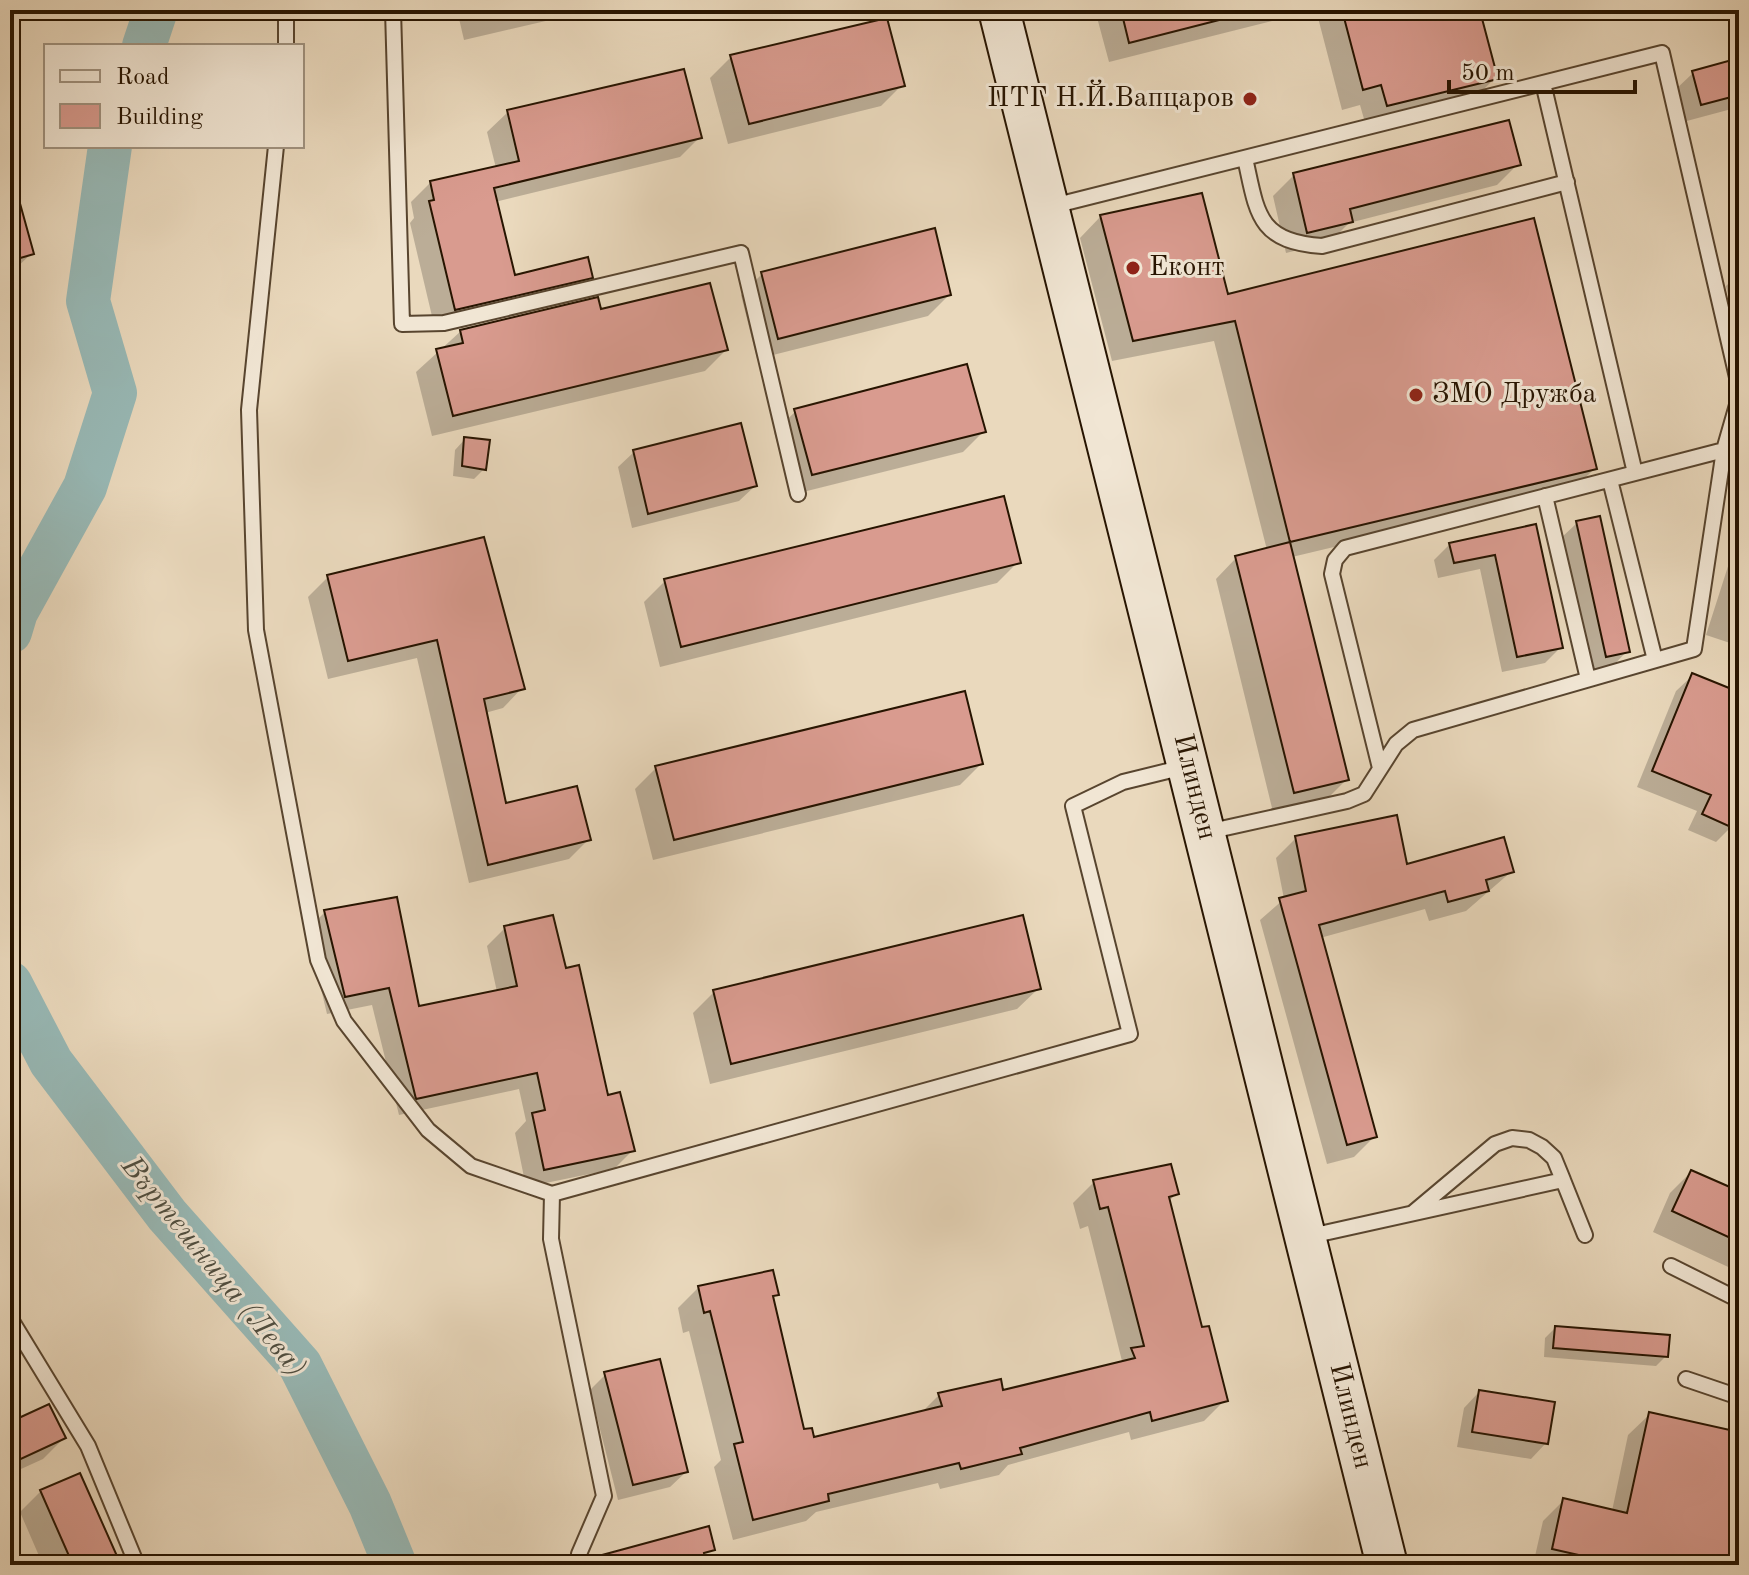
<svg xmlns="http://www.w3.org/2000/svg" width="1749" height="1575" font-family="'Old Standard TT',serif">
  <rect width="100%" height="100%" fill="#ead9bd"/>
  <filter id="stains"><feTurbulence type="fractalNoise" baseFrequency=".0025" numOctaves="4"/><feColorMatrix values="0 0 0 0 .2 0 0 0 0 .09 0 0 0 0 .02 0 0 0 .5 -.17"/></filter>
  <radialGradient id="worn" r=".72"><stop offset=".6" stop-color="#630" stop-opacity="0"/><stop offset="1" stop-color="#630" stop-opacity=".3"/></radialGradient>
  <path fill="#0003" d="M 322,10 L 358,10 L 348,20 L 322,19 Z
    M 457,10 L 593,10 L 464,40 Z
    M 1095,10 L 1459,10 L 1495,78 L 1474,99 L 1366,126 L 1360,105 L 1342,110 L 1316,10 L 1109,62 Z
    M 731,57 L 902,85 L 881,106 L 728,144 L 710,78 Z
    M 1739,60 L 1739,107 L 1683,122 L 1674,91 L 1693,73 Z
    M 508,112 L 700,137 L 680,157 L 495,202 L 513,277 L 591,277 L 571,297 L 435,329 L 410,223 L 414,218 L 411,202 L 431,182 L 496,168 L 487,132 Z
    M 1518,164 L 1497,185 L 1349,223 L 1330,242 L 1286,253 L 1273,196 L 1294,175 Z
    M 10,198 L 32,253 L 10,274 Z
    M 1101,216 L 1226,296 L 1594,469 L 1573,490 L 1292,557 L 1347,779 L 1326,800 L 1273,812 L 1216,579 L 1236,558 L 1267,550 L 1214,341 L 1112,361 L 1080,238 Z
    M 1739,273 L 1739,344 L 1726,286 Z
    M 762,274 L 949,295 L 928,316 L 757,359 L 741,295 Z
    M 600,312 L 726,350 L 705,371 L 432,436 L 416,372 L 461,331 Z
    M 796,411 L 984,431 L 963,452 L 791,495 L 774,432 Z
    M 465,439 L 484,469 L 474,479 L 453,476 L 455,450 Z
    M 634,452 L 755,486 L 739,501 L 632,528 L 618,467 Z
    M 1577,523 L 1627,651 L 1612,667 L 1591,671 L 1561,538 Z
    M 1535,527 L 1561,647 L 1545,663 L 1502,672 L 1480,569 L 1438,578 L 1434,560 L 1450,544 Z
    M 1739,532 L 1739,637 L 1733,644 L 1706,635 Z
    M 1018,562 L 997,583 L 660,667 L 644,602 L 665,581 Z
    M 328,577 L 522,688 L 503,708 L 485,713 L 504,805 L 588,840 L 569,859 L 469,883 L 417,658 L 328,679 L 308,597 Z
    M 1692,676 L 1739,710 L 1739,810 L 1731,827 L 1716,842 L 1688,830 L 1697,811 L 1637,787 L 1676,691 Z
    M 981,764 L 960,785 L 653,860 L 635,789 L 656,768 Z
    M 1296,838 L 1405,866 L 1512,871 L 1466,911 L 1429,921 L 1425,909 L 1320,938 L 1374,1137 L 1354,1157 L 1327,1164 L 1260,920 L 1284,899 L 1276,858 Z
    M 325,912 L 418,1008 L 497,992 L 487,946 L 505,928 L 564,970 L 606,1097 L 632,1151 L 614,1169 L 526,1187 L 515,1133 L 526,1121 L 519,1089 L 399,1115 L 372,1005 L 327,1014 L 307,930 Z
    M 1039,988 L 1017,1009 L 710,1084 L 693,1013 L 714,992 Z
    M 1691,1172 L 1739,1194 L 1739,1272 L 1653,1232 L 1670,1193 Z
    M 1094,1182 L 1177,1193 L 1169,1201 L 1201,1329 L 1225,1400 L 1204,1421 L 1131,1440 L 1129,1432 L 1008,1465 L 999,1475 L 940,1489 L 938,1483 L 816,1512 L 806,1521 L 733,1540 L 714,1467 L 721,1460 L 689,1331 L 683,1333 L 678,1308 L 699,1287 L 777,1294 L 771,1300 L 802,1431 L 813,1439 L 921,1413 L 939,1395 L 1002,1393 L 1119,1364 L 1122,1361 L 1088,1226 L 1080,1229 L 1073,1203 Z
    M 1555,1328 L 1666,1356 L 1656,1366 L 1544,1357 L 1545,1338 Z
    M 606,1374 L 686,1472 L 670,1487 L 618,1500 L 590,1390 Z
    M 1479,1392 L 1546,1443 L 1531,1459 L 1457,1447 L 1464,1408 Z
    M 1650,1414 L 1739,1434 L 1737,1565 L 1533,1565 L 1543,1521 L 1564,1500 L 1612,1511 L 1628,1435 Z
    M 10,1424 L 64,1438 L 43,1459 L 10,1474 Z
    M 41,1491 L 118,1565 L 43,1565 L 20,1512 Z"/>
  <g fill="none" stroke-linecap="round" stroke-linejoin="round">
    <path stroke="#98b9b6" stroke-width="44" d="M 144,46 L 156,10
      M 10,632 L 16,612 L 85,487 L 115,393 L 88,301 L 110,146
      M 10,983 L 51,1062 L 167,1215 L 300,1365 L 370,1504 L 395,1565"/>
  </g>
  <path fill="#d99b8f" stroke="#271400" stroke-width="2" d="M 1121,10 L 1230,10 L 1231,17 L 1129,43 Z
    M 1342,10 L 1461,10 L 1462,14 L 1480,11 L 1498,79 L 1387,106 L 1381,85 L 1363,90 Z
    M 887,18 L 905,86 L 749,124 L 730,55 Z
    M 1739,58 L 1739,95 L 1701,105 L 1692,71 Z
    M 684,69 L 702,138 L 494,188 L 515,275 L 588,257 L 593,278 L 455,310 L 429,201 L 434,200 L 430,181 L 519,161 L 507,110 Z
    M 1509,120 L 1521,165 L 1350,209 L 1353,222 L 1307,233 L 1293,173 Z
    M 16,189 L 34,254 L 10,261 L 10,190 Z
    M 1202,193 L 1228,294 L 1534,218 L 1597,469 L 1290,542 L 1235,321 L 1133,341 L 1100,215 Z
    M 935,228 L 951,295 L 778,339 L 761,272 Z
    M 710,283 L 728,350 L 453,416 L 436,349 L 463,343 L 460,330 L 598,297 L 601,309 Z
    M 967,364 L 986,432 L 812,475 L 794,409 Z
    M 741,423 L 757,486 L 648,514 L 633,450 Z
    M 464,437 L 490,440 L 486,470 L 462,466 Z
    M 1004,496 L 1021,563 L 681,647 L 664,579 Z
    M 1600,516 L 1630,652 L 1606,657 L 1576,521 Z
    M 1536,524 L 1563,648 L 1517,657 L 1495,555 L 1454,563 L 1449,543 Z
    M 484,537 L 525,689 L 484,699 L 506,803 L 577,786 L 591,840 L 488,865 L 437,640 L 348,661 L 327,575 Z
    M 1290,542 L 1349,780 L 1294,793 L 1235,556 Z
    M 1692,673 L 1739,692 L 1739,815 L 1733,828 L 1702,814 L 1711,795 L 1652,771 Z
    M 965,691 L 983,764 L 674,840 L 655,766 Z
    M 1397,815 L 1407,864 L 1504,837 L 1514,872 L 1486,880 L 1489,891 L 1448,902 L 1445,891 L 1319,925 L 1377,1137 L 1347,1145 L 1279,898 L 1306,891 L 1295,836 Z
    M 397,897 L 419,1006 L 517,986 L 504,926 L 553,915 L 566,968 L 579,965 L 608,1095 L 620,1092 L 635,1151 L 544,1170 L 532,1113 L 545,1110 L 537,1073 L 416,1099 L 389,988 L 345,997 L 324,910 Z
    M 1023,915 L 1041,989 L 731,1064 L 713,990 Z
    M 1171,1164 L 1179,1194 L 1169,1197 L 1202,1327 L 1209,1326 L 1228,1401 L 1152,1421 L 1150,1412 L 1020,1448 L 1022,1454 L 961,1469 L 959,1463 L 828,1494 L 829,1501 L 753,1520 L 734,1444 L 743,1442 L 710,1311 L 704,1313 L 698,1286 L 773,1270 L 779,1295 L 773,1296 L 804,1429 L 812,1428 L 814,1437 L 942,1406 L 938,1393 L 1001,1379 L 1003,1390 L 1135,1358 L 1131,1348 L 1144,1346 L 1108,1207 L 1100,1209 L 1093,1180 Z
    M 1691,1170 L 1739,1191 L 1739,1242 L 1672,1211 Z
    M 1555,1326 L 1670,1335 L 1668,1357 L 1553,1348 Z
    M 660,1359 L 688,1472 L 633,1485 L 604,1372 Z
    M 1479,1390 L 1555,1402 L 1548,1444 L 1472,1432 Z
    M 49,1404 L 66,1438 L 10,1464 L 10,1422 Z
    M 1649,1412 L 1739,1432 L 1739,1565 L 1623,1565 L 1552,1549 L 1563,1498 L 1627,1513 Z
    M 80,1473 L 121,1565 L 73,1565 L 40,1490 Z
    M 709,1526 L 715,1550 L 704,1553 L 707,1565 L 593,1565 L 591,1558 Z"/>
  <g fill="none" stroke-linecap="round" stroke-linejoin="round">
    <defs>
      <path id="lane" d="M 393,10 L 402,324 L 444,323 L 741,253 L 798,494
        M 286,46 L 286,10
        M 1543,83 L 1635,473
        M 276,146 L 249,410 L 256,630 L 318,960 L 344,1021 L 428,1130 L 471,1166 L 552,1194
        M 1245,158 C 1257,212 1257,242 1322,246 L 1567,182
        M 1049,207 L 1662,53 L 1739,386
        M 1610,480 L 1655,660
        M 1545,496 L 1588,679
        M 1380,768 L 1332,574 L 1335,560 L 1345,548 L 1724,450 L 1739,398
        M 1207,832 L 1347,801 L 1364,794 L 1396,744 L 1413,730 L 1694,649 L 1724,450
        M 1563,1180 L 1585,1235
        M 1306,1237 L 1563,1180 L 1554,1158 L 1542,1147 L 1529,1140 L 1512,1138 L 1495,1144 L 1414,1212
        M 1671,1266 L 1739,1300
        M 10,1318 L 88,1446 L 137,1565
        M 1686,1379 L 1739,1397
        M 583,1565 L 579,1554 L 604,1496 L 551,1239 L 552,1194 L 1130,1034 L 1073,806 L 1123,782 L 1184,767"/>
      <path id="secondary" d="M 999,10 L 1387,1565"/>
    </defs>
    <use href="#lane" stroke="#58452f" stroke-width="18"/>
    <use href="#secondary" stroke="#271400" stroke-width="44"/>
    <use href="#lane" stroke="#f1e6d4" stroke-width="14"/>
    <use href="#secondary" stroke="#f1e6d4" stroke-width="40"/>
  </g>
  <g fill="#8f2418" stroke="#f1e6d4" stroke-width="3">
    <circle cx="1250" cy="99" r="8"/>
    <circle cx="1133" cy="268" r="8"/>
    <circle cx="1416" cy="395" r="8"/>
  </g>
  <g text-anchor="middle" dominant-baseline="central" stroke-width="6" stroke-linejoin="round" paint-order="stroke">
    <g font-size="28" fill="#271400" stroke="#f1e6d4" text-anchor="start">
      <text x="1234" y="99" text-anchor="end">ПТГ Н.Й.Вапцаров</text>
      <text x="1149" y="268">Еконт</text>
      <text x="1432" y="395">ЗМО Дружба</text>
    </g>
    <g font-size="28" fill="#271400" stroke="#f1e6d4">
      <text transform="translate(1194 787) rotate(76)">Илинден</text>
      <text transform="translate(1350 1416) rotate(76)">Илинден</text>
    </g>
    <g font-size="30" font-style="italic" fill="#4f4e40" stroke="#f1e6d4">
      <text transform="translate(213 1267) rotate(51)">Въртешница (Лева)</text>
    </g>
  </g>
  <rect width="1749" height="1575" fill="none" stroke="#ead9bd" stroke-width="40"/>
  <rect x="12" y="12" width="1725" height="1551" fill="none" stroke="#271400" stroke-width="4"/>
  <rect x="20" y="20" width="1709" height="1535" fill="none" stroke="#271400" stroke-width="2"/>
  <rect x="44" y="44" width="260" height="104" fill="#f1e6d4" stroke="#a0927f" stroke-width="2"/>
  <rect x="60" y="70" width="40" height="12" fill="#f1e6d4" stroke="#a0927f" stroke-width="2"/>
  <text x="116" y="84" font-size="24" fill="#271400">Road</text>
  <rect x="60" y="104" width="40" height="24" fill="#d99b8f" stroke="#a0927f" stroke-width="2"/>
  <text x="116" y="124" font-size="24" fill="#271400">Building</text>
  <path d="M1449 80v12h186v-12" fill="none" stroke="#271400" stroke-width="4"/>
  <text x="1461" y="80" font-size="24" fill="#271400" stroke="#f1e6d4" stroke-width="6" paint-order="stroke">50 m</text>
  <rect width="100%" height="100%" filter="url(#stains)"/>
  <rect width="100%" height="100%" fill="url(#worn)"/>
</svg>
